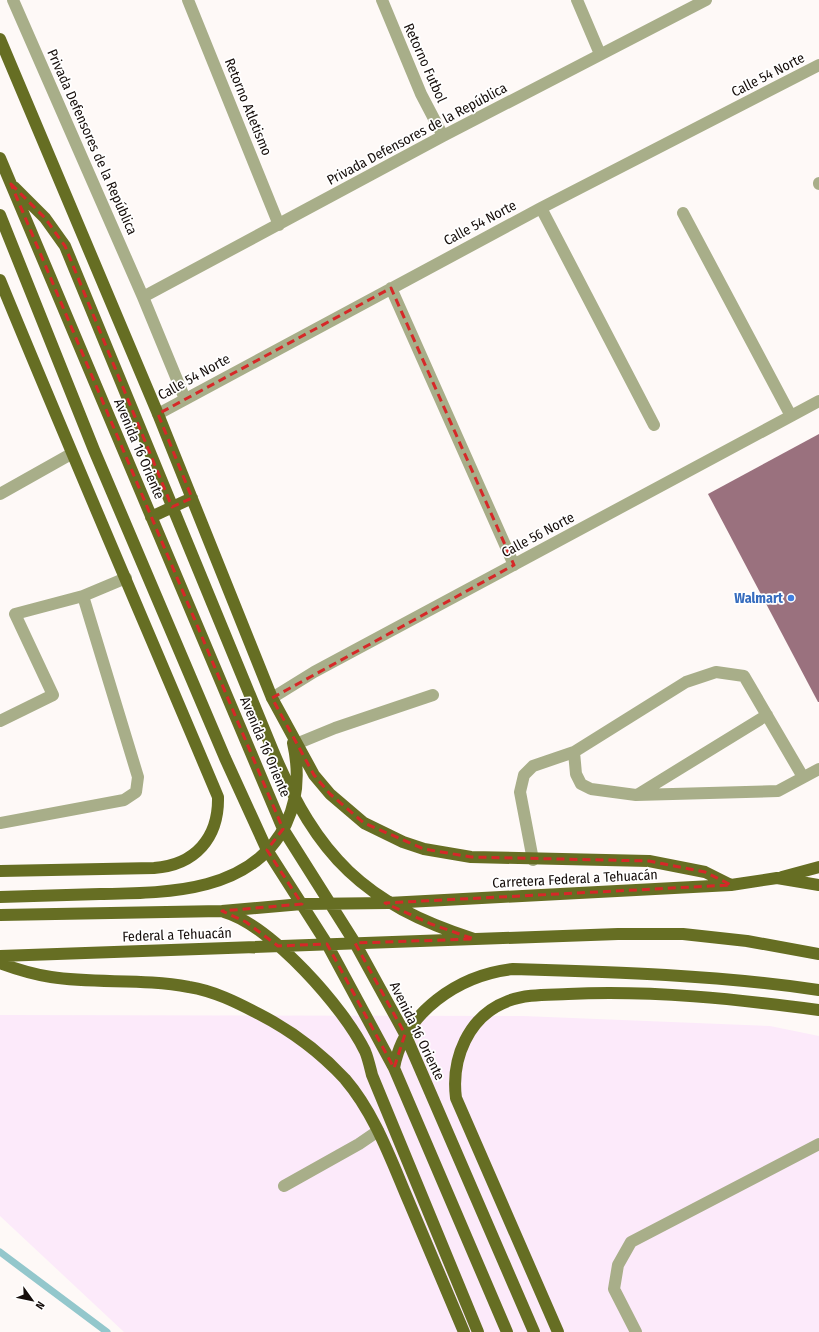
<svg xmlns="http://www.w3.org/2000/svg" width="819" height="1332" font-family="'Fira Sans Condensed',sans-serif">
  <rect width="100%" height="100%" fill="#fef9f7"/>
  <path fill="#fceafa" d="M 0,1015 L 523,1016 L 770,1026 L 819,1036 L 819,1332 L 124,1332 L 0,1216 Z"/>
  <g fill="none" stroke-linecap="round" stroke-linejoin="round">
    <path stroke="#93c7cc" stroke-width="7" d="M 0,1252 L 107,1332"/>
  </g>
  <path fill="#9a717e" d="M 819,434 L 819,702 L 818,702 L 708,494 Z"/>
  <g fill="none" stroke-linecap="round" stroke-linejoin="round">
    <path stroke="#a8ae89" stroke-width="12" d="M 13,0 L 143,297 L 185,399
      M 188,0 L 279,225
      M 382,0 L 421,94 L 443,136
      M 577,0 L 600,54
      M 819,183 L 819,184
      M 541,208 L 654,425
      M 683,213 L 791,416
      M 391,288 L 514,565
      M 143,297 L 443,136 L 706,0
      M 158,414 L 541,208 L 819,65
      M 0,494 L 71,454
      M 272,698 L 314,672 L 819,401
      M 0,721 L 53,695 L 15,614 L 83,596 L 126,578
      M 296,744 L 335,728 L 433,695
      M 574,752 L 576,774 L 581,784 L 591,789 L 636,795 L 778,791 L 819,769
      M 637,795 L 767,715
      M 0,823 L 124,800 L 136,792 L 138,777 L 83,596
      M 533,860 L 520,792 L 524,775 L 533,766 L 574,752 L 686,682 L 716,672 L 744,676 L 803,777
      M 284,1186 L 359,1144 L 378,1131
      M 636,1332 L 614,1289 L 618,1265 L 631,1242 L 819,1144"/>
    <path stroke="#666e23" stroke-width="12" d="M 0,39 L 158,414 L 272,698 L 314,775 L 330,794 L 364,823 L 403,842 L 424,849 L 471,857 L 649,861 L 705,872 L 731,885
      M 0,158 L 283,829 L 355,943 L 405,1034 L 534,1332
      M 14,187 L 45,218 L 65,246 L 273,751 C 317,856 364,904 474,939
      M 0,215 L 94,450 L 225,758 L 267,850 L 327,944 L 394,1068 L 507,1332
      M 0,280 C 71,453 145,624 218,797 C 219,838 195,865 154,868 L 0,871
      M 151,517 L 192,498
      M 782,877 L 819,867
      M 0,897 C 33,896 67,895 100,894 C 167,893 252,893 286,824 C 298,799 299,770 293,743
      M 224,912 C 271,925 344,1008 365,1051 C 368,1058 370,1067 372,1075 L 478,1332
      M 0,915 L 222,911 L 302,904 L 388,903 L 731,885 L 777,878 L 819,885
      M 0,956 L 618,934 L 683,934 L 747,941 L 819,954
      M 0,963 C 16,969 33,974 51,977 C 96,984 143,978 189,987 C 214,991 236,1002 259,1014 C 292,1031 320,1052 345,1079 C 375,1114 391,1160 409,1202 C 427,1245 446,1289 464,1332
      M 394,1068 C 404,1012 459,975 513,969 C 615,972 717,975 819,990
      M 558,1332 L 456,1098 C 451,1059 468,1016 508,1001 C 526,994 548,995 568,994 C 652,990 736,999 819,1010"/>
  </g>
  <path fill="none" stroke="#d62828" stroke-width="3" stroke-dasharray="8 5" stroke-linejoin="round" d="M 11,184 L 45,218 L 65,246 L 172,507 L 192,498 L 158,414 L 391,288 L 514,565 L 272,698 L 314,775 L 330,794 L 364,823 L 424,849 L 471,857 L 649,861 L 705,872 L 731,885 L 385,903 L 431,924 L 474,939 L 355,943 L 405,1034 L 394,1068 L 327,944 L 278,946 L 246,922 L 222,911 L 302,904 L 267,850 L 283,829 Z"/>
  <circle fill="#3f7fe0" stroke="#fff" stroke-width="1.5" cx="791" cy="598" r="4"/>
  <g text-anchor="middle" dominant-baseline="central" stroke-width="3.5" stroke-linejoin="round" paint-order="stroke">
    <g font-size="14" fill="#160e0b" stroke="#fff">
      <text transform="translate(425 63) rotate(66)">Retorno Futbol</text>
      <text transform="translate(768 75) rotate(-27)">Calle 54 Norte</text>
      <text transform="translate(248 107) rotate(68)">Retorno Atletismo</text>
      <text transform="translate(417 134) rotate(-28)">Privada Defensores de la República</text>
      <text transform="translate(92 142) rotate(66)">Privada Defensores de la República</text>
      <text transform="translate(480 223) rotate(-28)">Calle 54 Norte</text>
      <text transform="translate(194 377) rotate(-29)">Calle 54 Norte</text>
      <text transform="translate(139 449) rotate(67)">Avenida 16 Oriente</text>
      <text transform="translate(538 535) rotate(-28)">Calle 56 Norte</text>
      <text transform="translate(265 747) rotate(67)">Avenida 16 Oriente</text>
      <text transform="translate(575 879) rotate(-3)">Carretera Federal a Tehuacán</text>
      <text transform="translate(177 935) rotate(-2)">Federal a Tehuacán</text>
      <text transform="translate(417 1031) rotate(64)">Avenida 16 Oriente</text>
    </g>
    <g font-size="14" font-weight="bold" fill="#366cbe" stroke="#fff" text-anchor="end">
      <text x="783" y="598">Walmart</text>
    </g>
  </g>
  <g transform="translate(32 1300) rotate(123)" stroke="#ffffff" stroke-width="3" paint-order="stroke">
  <path d="M0-3L7 15L0 10L-7 15Z" fill="#160e0b"/>
  <text y="-6" font-size="11" font-weight="bold" text-anchor="middle" fill="#160e0b">N</text>
  </g>
</svg>
